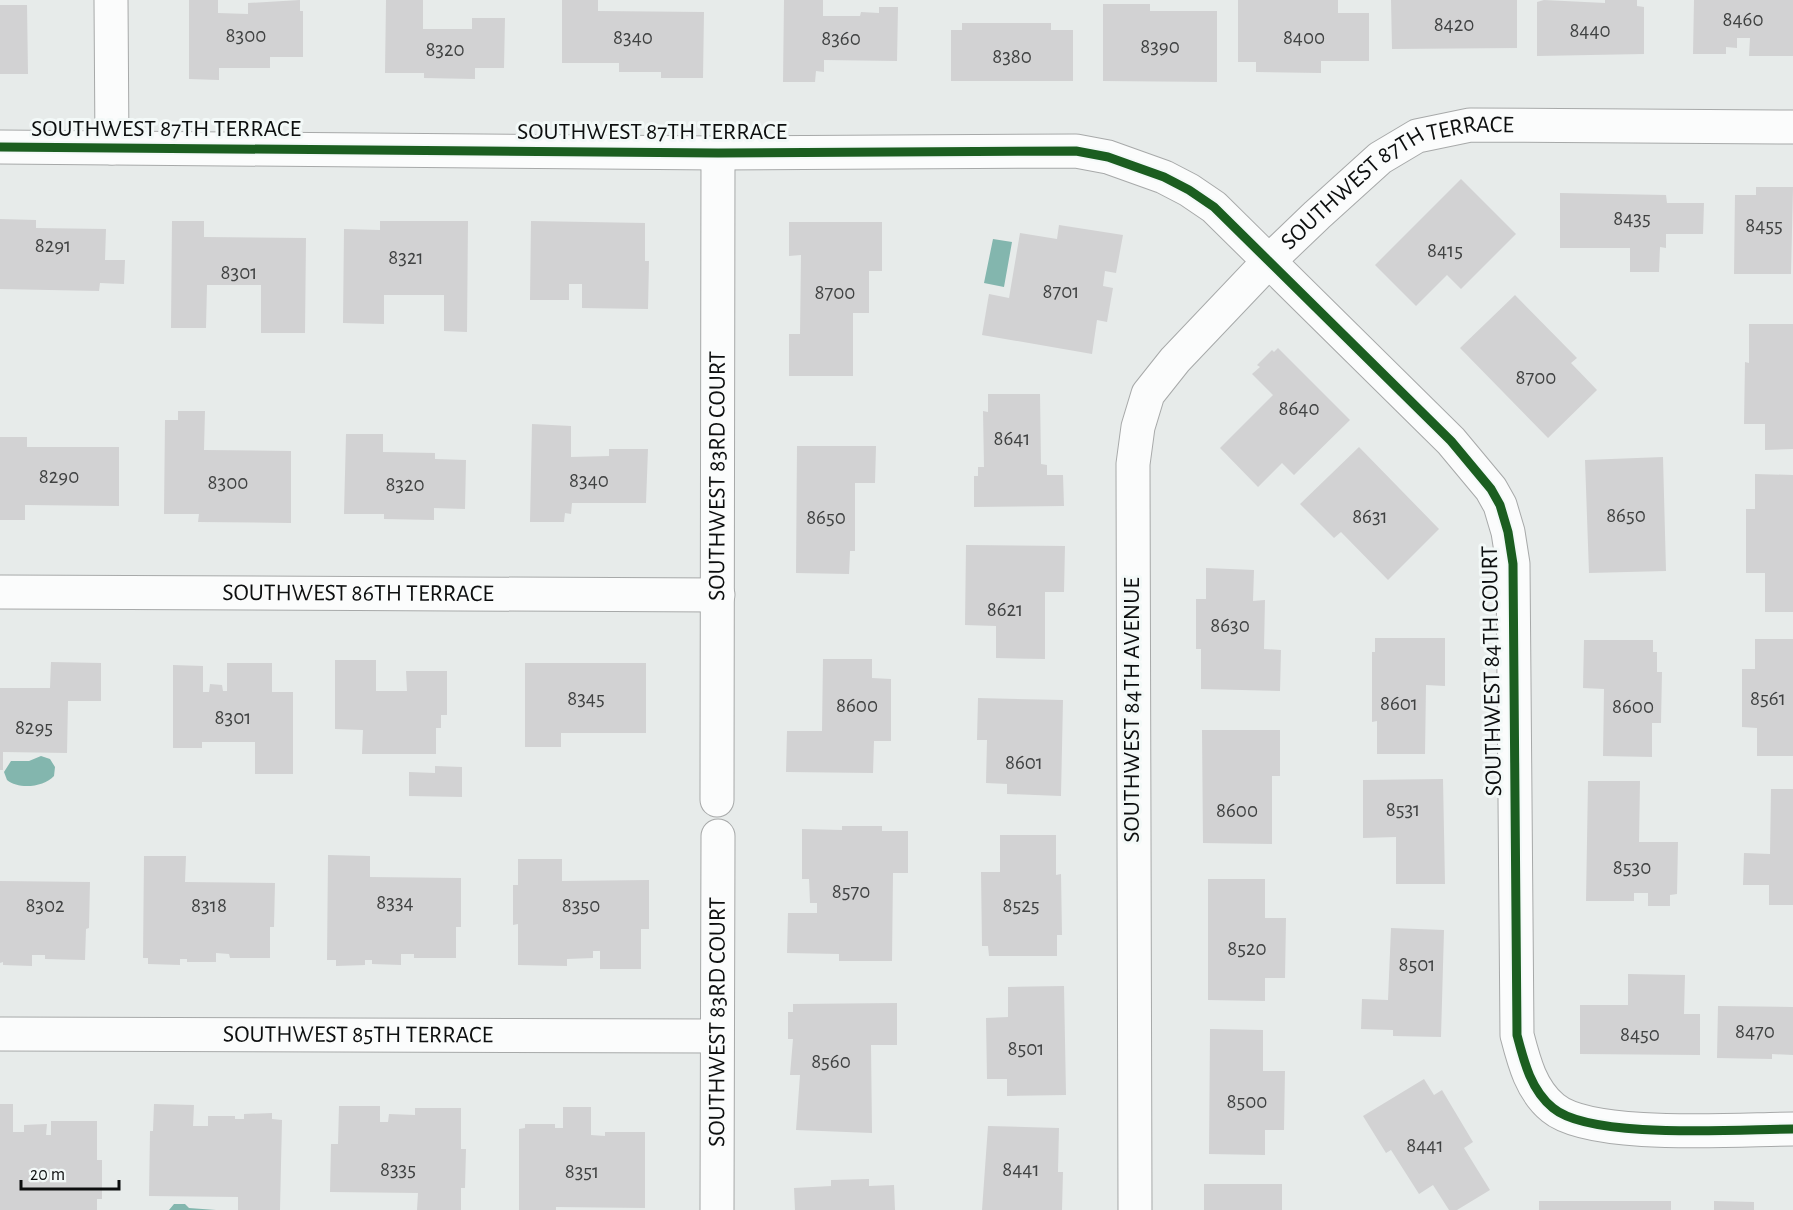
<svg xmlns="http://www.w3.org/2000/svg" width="1793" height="1210" font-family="'Alegreya Sans',sans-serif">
  <rect width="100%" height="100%" fill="#e7ebea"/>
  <path fill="#83b6ae" d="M 993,239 L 1012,242 L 1004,287 L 984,283 Z
    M 41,756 L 50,759 L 55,767 L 54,776 C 44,787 19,790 7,780 L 4,772 L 11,761 L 29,761 Z
    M 174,1204 L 185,1204 L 189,1208 L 216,1210 L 169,1210 Z"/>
  <path fill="#d2d2d3" d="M 189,0 L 218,0 L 218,13 L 248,14 L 248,3 L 300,0 L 300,11 L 303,11 L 303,57 L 270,57 L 270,68 L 219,68 L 219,80 L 189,79 Z
    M 386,0 L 423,0 L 423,29 L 472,29 L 472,18 L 505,18 L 504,68 L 475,68 L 475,79 L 424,78 L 424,73 L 385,73 Z
    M 562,0 L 598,0 L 598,11 L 704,12 L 703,78 L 661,78 L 661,72 L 619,72 L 619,63 L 562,63 Z
    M 784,0 L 823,0 L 823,16 L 860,16 L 861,12 L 879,13 L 879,7 L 898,7 L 897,61 L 824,60 L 824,72 L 816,71 L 815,82 L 783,82 Z
    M 1238,0 L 1338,0 L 1338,13 L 1369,13 L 1369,61 L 1321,61 L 1321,73 L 1256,72 L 1256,62 L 1238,62 Z
    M 1391,0 L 1517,0 L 1517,48 L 1392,49 Z
    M 1544,0 L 1605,3 L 1605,0 L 1637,0 L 1637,6 L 1644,7 L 1644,54 L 1537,56 L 1537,2 Z
    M 1694,0 L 1793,0 L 1793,56 L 1749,56 L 1750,38 L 1737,38 L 1737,48 L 1726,47 L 1726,54 L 1693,54 Z
    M 1103,4 L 1150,4 L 1150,11 L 1217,11 L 1217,82 L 1103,81 Z
    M 0,5 L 27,5 L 28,74 L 0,74 Z
    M 962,23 L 1051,23 L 1051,30 L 1073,30 L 1073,81 L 951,81 L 951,30 L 962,30 Z
    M 1461,179 L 1516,234 L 1461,289 L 1447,275 L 1416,306 L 1375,265 Z
    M 1756,187 L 1793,187 L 1791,274 L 1734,274 L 1735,195 L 1756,195 Z
    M 1560,193 L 1666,195 L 1667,203 L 1704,203 L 1703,234 L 1666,234 L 1666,248 L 1660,247 L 1659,272 L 1630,272 L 1630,248 L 1560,248 Z
    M 0,219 L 36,220 L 36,228 L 106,229 L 105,260 L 125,260 L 124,284 L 100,283 L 99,291 L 0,289 Z
    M 172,221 L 204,221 L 204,237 L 306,238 L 305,333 L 261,333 L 261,285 L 207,285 L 206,328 L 171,328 Z
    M 380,221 L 468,221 L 467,332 L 444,331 L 444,295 L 384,295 L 384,324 L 343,323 L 344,229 L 380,230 Z
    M 531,221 L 645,223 L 645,261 L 649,261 L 648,309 L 582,308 L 582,284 L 569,284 L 569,300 L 530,300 Z
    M 789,222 L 882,222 L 882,271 L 869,271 L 869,313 L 853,313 L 853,376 L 789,376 L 789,334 L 800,334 L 801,255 L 789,256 Z
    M 1059,225 L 1123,235 L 1116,273 L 1105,271 L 1103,286 L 1113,288 L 1107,322 L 1097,320 L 1092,354 L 982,335 L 989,294 L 1009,298 L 1020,233 L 1057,239 Z
    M 1515,295 L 1577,358 L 1571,363 L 1597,390 L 1548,438 L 1460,348 Z
    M 1749,324 L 1793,324 L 1793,449 L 1765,450 L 1765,424 L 1744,424 L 1745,362 L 1749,363 Z
    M 1278,348 L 1350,420 L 1294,475 L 1282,463 L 1258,487 L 1220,448 L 1273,395 L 1252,374 L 1260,367 L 1257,365 L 1272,350 L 1274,352 Z
    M 988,394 L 1040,394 L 1041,464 L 1047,465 L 1047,475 L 1063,475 L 1064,506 L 974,507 L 974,476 L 978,476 L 978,467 L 984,467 L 983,411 L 988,412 Z
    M 178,411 L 205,411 L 204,450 L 291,451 L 291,523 L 198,522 L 199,514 L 164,514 L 165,420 L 178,420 Z
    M 532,424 L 571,426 L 571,457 L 609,456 L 609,449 L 648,449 L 646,503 L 572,503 L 571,514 L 565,513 L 564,522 L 530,522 Z
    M 346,434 L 383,434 L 383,452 L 435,453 L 435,459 L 466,460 L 465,509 L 434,508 L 434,520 L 384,519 L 384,514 L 344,514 Z
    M 0,437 L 27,437 L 27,447 L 119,447 L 119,506 L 25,505 L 25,520 L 0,520 Z
    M 797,446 L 876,446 L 875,483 L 855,483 L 855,551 L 850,551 L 849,574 L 796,573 Z
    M 1359,447 L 1439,529 L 1388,580 L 1341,532 L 1334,538 L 1300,504 Z
    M 1663,457 L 1666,571 L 1589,573 L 1585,460 Z
    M 1755,474 L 1793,475 L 1793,612 L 1765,612 L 1765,573 L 1746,573 L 1746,509 L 1755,509 Z
    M 966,545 L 1065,546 L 1064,592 L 1045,592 L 1045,659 L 996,658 L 996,626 L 965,625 Z
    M 1206,568 L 1254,570 L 1253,601 L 1265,600 L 1264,649 L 1281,650 L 1280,691 L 1201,689 L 1201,649 L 1196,649 L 1196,599 L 1206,599 Z
    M 1375,638 L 1445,638 L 1445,686 L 1426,685 L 1425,754 L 1377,754 L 1377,721 L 1372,722 L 1372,652 L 1375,652 Z
    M 1755,639 L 1793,639 L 1793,756 L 1757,756 L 1757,728 L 1742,727 L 1742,669 L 1755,669 Z
    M 1584,640 L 1653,640 L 1653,652 L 1657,652 L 1657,672 L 1662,672 L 1661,723 L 1652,723 L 1652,757 L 1603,756 L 1604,689 L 1583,688 Z
    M 823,659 L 872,659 L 872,678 L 891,679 L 891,741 L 874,741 L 873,773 L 786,772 L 787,731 L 822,731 Z
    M 335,660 L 376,660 L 376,691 L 407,691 L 406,671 L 447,671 L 447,715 L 441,715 L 441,728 L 436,728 L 436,754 L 362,754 L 363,730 L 335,729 Z
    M 51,662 L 101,663 L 101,701 L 68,701 L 67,753 L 3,752 L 3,770 L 0,770 L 0,688 L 50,688 Z
    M 227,663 L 272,663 L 272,692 L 293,692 L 293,774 L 255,774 L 255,742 L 202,742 L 202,748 L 173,748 L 173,665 L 203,666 L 203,692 L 209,692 L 210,684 L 222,685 L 223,691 L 227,691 Z
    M 525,663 L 646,663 L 646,733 L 561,733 L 561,747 L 525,747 Z
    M 978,698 L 1063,700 L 1061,796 L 1007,794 L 1007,784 L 986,783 L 987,740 L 977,740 Z
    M 1202,730 L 1280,730 L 1280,776 L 1272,776 L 1272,844 L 1203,843 Z
    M 435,766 L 462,767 L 462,797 L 409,796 L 409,772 L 435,773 Z
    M 1443,779 L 1445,884 L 1396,884 L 1396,837 L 1363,838 L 1363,780 Z
    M 1588,781 L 1640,781 L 1639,842 L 1678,842 L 1677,894 L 1670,895 L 1670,906 L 1648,906 L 1648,893 L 1634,893 L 1634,901 L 1586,901 Z
    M 1771,789 L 1793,789 L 1793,905 L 1769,905 L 1769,885 L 1743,885 L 1744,853 L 1770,854 Z
    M 842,826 L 882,826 L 882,831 L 908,831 L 908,873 L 893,873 L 892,961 L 839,961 L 839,954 L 787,953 L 788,913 L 817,913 L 817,903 L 810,903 L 809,879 L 802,879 L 802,829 L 842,830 Z
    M 1000,835 L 1056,835 L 1056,875 L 1061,874 L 1062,935 L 1057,935 L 1057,956 L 989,956 L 988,946 L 982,946 L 981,872 L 1000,872 Z
    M 328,855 L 370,856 L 370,877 L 461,878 L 461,927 L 456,927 L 456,958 L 414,958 L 414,954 L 401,954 L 401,965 L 372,964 L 372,960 L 365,960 L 365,965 L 336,966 L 336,960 L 327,960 Z
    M 144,856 L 186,856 L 185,882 L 275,883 L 274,927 L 270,927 L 270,958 L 230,958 L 229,954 L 216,953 L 216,962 L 187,962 L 187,959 L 180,959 L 180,965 L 148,964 L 148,958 L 143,958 Z
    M 518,859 L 562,859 L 562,881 L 649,880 L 649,929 L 641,929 L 641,969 L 600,969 L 600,951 L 593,951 L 593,958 L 567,959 L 567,966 L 518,965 L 518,924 L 513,925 L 513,885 L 518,885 Z
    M 1208,879 L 1265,879 L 1265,918 L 1286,918 L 1285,978 L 1265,978 L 1265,1001 L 1208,1000 Z
    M 0,881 L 90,882 L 89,928 L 86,929 L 85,960 L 45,959 L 45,955 L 32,955 L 32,966 L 3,965 L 3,962 L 0,963 Z
    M 1391,928 L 1444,930 L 1441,1037 L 1393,1036 L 1393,1030 L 1361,1029 L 1362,999 L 1388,1000 Z
    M 1628,974 L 1685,975 L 1684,1014 L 1700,1014 L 1700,1055 L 1580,1054 L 1580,1005 L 1628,1005 Z
    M 1064,986 L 1066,1095 L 1007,1096 L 1007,1079 L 987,1079 L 986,1018 L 1008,1017 L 1008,987 Z
    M 897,1003 L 897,1045 L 871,1045 L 872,1133 L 796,1130 L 800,1075 L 790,1075 L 793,1039 L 788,1039 L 788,1012 L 793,1012 L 793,1004 Z
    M 1718,1006 L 1793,1007 L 1793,1055 L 1772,1054 L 1772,1059 L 1717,1058 Z
    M 1210,1029 L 1263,1030 L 1263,1071 L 1285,1071 L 1284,1130 L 1265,1130 L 1265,1155 L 1209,1154 Z
    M 1424,1079 L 1434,1095 L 1442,1090 L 1473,1142 L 1464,1148 L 1490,1190 L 1457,1210 L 1449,1210 L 1433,1185 L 1419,1194 L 1391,1150 L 1386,1153 L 1363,1116 Z
    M 0,1104 L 13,1104 L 13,1132 L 24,1132 L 24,1125 L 47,1124 L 46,1135 L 51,1135 L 51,1121 L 97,1121 L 97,1160 L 102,1160 L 102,1199 L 97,1199 L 97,1210 L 0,1210 Z
    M 154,1104 L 194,1105 L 193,1126 L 208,1126 L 208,1116 L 235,1116 L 235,1119 L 244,1119 L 244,1114 L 272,1113 L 272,1119 L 282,1120 L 280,1210 L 238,1210 L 238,1197 L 149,1196 L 150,1131 L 153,1131 Z
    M 339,1106 L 380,1106 L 380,1122 L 388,1122 L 389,1114 L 415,1115 L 415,1108 L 461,1108 L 461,1149 L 466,1149 L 465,1188 L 461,1188 L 461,1210 L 417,1210 L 418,1193 L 330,1192 L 331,1144 L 338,1144 Z
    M 563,1107 L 591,1107 L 591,1135 L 605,1136 L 605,1132 L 645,1132 L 645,1208 L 556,1207 L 556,1210 L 519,1210 L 519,1129 L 525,1128 L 525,1124 L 555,1124 L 555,1128 L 563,1128 Z
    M 988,1126 L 1059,1128 L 1058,1172 L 1063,1172 L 1062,1210 L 982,1210 Z
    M 869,1179 L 869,1186 L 894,1185 L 895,1210 L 795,1210 L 794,1188 L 831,1186 L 831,1180 Z
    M 1204,1184 L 1282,1184 L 1282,1210 L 1204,1210 Z
    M 1539,1201 L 1671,1201 L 1671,1210 L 1539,1210 Z
    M 1714,1201 L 1754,1202 L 1754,1210 L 1714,1210 Z"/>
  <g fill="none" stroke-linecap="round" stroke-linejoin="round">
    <defs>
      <g id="minor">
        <path d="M 111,0 L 112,148"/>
        <path d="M 0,147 L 718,153 L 1076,151 L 1108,157 L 1164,177 L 1189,190 L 1214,207 L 1451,441 L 1491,489 L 1500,505 L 1508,532 L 1513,564 L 1517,1035 C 1524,1062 1531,1090 1553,1108 C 1591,1140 1740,1129 1793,1129"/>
        <path id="s1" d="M 0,592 L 718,595"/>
        <path id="s2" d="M 717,800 L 718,153"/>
        <path id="s3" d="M 0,1034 L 716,1036"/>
        <path id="s4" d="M 717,1210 L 718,836"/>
        <path id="s5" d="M 1135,1210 L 1133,464 L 1138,427 L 1148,394 L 1175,360 L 1270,260 L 1317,215 L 1380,158 L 1417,136 L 1470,125 L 1793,127"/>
      </g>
    </defs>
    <use href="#minor" stroke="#a7a9a9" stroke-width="35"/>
    <use href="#minor" stroke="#fbfcfc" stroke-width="33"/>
    <defs>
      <path id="cycleway" d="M 0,147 L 718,153 L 1076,151 L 1108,157 L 1164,177 L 1189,190 L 1214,207 L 1451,441 L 1491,489 L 1500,505 L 1508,532 L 1513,564 L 1517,1035 C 1524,1062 1531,1090 1553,1108 C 1591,1140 1740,1129 1793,1129"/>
    </defs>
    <use href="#cycleway" stroke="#f3f9f8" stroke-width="13"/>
    <use href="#cycleway" stroke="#1b5e20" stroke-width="9"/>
  </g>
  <g text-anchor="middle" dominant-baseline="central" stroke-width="6" stroke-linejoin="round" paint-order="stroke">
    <g font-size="21" fill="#404242">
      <text x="1743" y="19">8460</text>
      <text x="1454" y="24">8420</text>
      <text x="1590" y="30">8440</text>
      <text x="246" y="35">8300</text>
      <text x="633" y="37">8340</text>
      <text x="1304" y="37">8400</text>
      <text x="841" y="38">8360</text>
      <text x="1160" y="46">8390</text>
      <text x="445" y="49">8320</text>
      <text x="1012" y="56">8380</text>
      <text x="1632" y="218">8435</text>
      <text x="1764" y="225">8455</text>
      <text x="53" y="245">8291</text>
      <text x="1445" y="250">8415</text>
      <text x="406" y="257">8321</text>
      <text x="239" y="272">8301</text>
      <text x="1061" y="291">8701</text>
      <text x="835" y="292">8700</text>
      <text x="1536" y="377">8700</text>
      <text x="1299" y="408">8640</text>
      <text x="1012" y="438">8641</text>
      <text x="59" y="476">8290</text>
      <text x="589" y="480">8340</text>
      <text x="228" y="482">8300</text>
      <text x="405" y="484">8320</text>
      <text x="1626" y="515">8650</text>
      <text x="1370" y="516">8631</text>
      <text x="826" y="517">8650</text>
      <text x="1005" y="609">8621</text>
      <text x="1230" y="625">8630</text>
      <text x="586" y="698">8345</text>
      <text x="1768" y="698">8561</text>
      <text x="1399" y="703">8601</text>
      <text x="857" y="705">8600</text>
      <text x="1633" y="706">8600</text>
      <text x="233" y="717">8301</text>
      <text x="34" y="727">8295</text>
      <text x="1024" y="762">8601</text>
      <text x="1403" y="809">8531</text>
      <text x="1237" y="810">8600</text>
      <text x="1632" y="867">8530</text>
      <text x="851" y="891">8570</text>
      <text x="395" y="902">8334</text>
      <text x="45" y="905">8302</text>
      <text x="209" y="905">8318</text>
      <text x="581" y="905">8350</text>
      <text x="1021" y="905">8525</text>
      <text x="1247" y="948">8520</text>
      <text x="1417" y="964">8501</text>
      <text x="1755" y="1031">8470</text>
      <text x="1640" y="1034">8450</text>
      <text x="1026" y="1048">8501</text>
      <text x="831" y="1061">8560</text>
      <text x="1247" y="1101">8500</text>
      <text x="1425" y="1145">8441</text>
      <text x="398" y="1169">8335</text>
      <text x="1021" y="1169">8441</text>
      <text x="582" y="1171">8351</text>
    </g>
    <g font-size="24" fill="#0d0f0f" stroke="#f3f9f8">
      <text x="166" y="129">SOUTHWEST 87TH TERRACE</text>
      <text x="652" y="132">SOUTHWEST 87TH TERRACE</text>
      <text stroke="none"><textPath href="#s5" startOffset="1155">SOUTHWEST 87TH TERRACE</textPath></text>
      <text stroke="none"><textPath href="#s2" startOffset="324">SOUTHWEST 83RD COURT</textPath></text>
      <text stroke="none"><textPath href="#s1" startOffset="358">SOUTHWEST 86TH TERRACE</textPath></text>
      <text transform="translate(1492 671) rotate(-91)">SOUTHWEST 84TH COURT</text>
      <text transform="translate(1132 710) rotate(-90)">SOUTHWEST 84TH AVENUE</text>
      <text stroke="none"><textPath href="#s4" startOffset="188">SOUTHWEST 83RD COURT</textPath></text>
      <text stroke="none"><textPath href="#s3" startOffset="358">SOUTHWEST 85TH TERRACE</textPath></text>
    </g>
  </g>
  <path d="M21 1180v9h98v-9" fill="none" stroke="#0d0f0f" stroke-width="3"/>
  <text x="30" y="1180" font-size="18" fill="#0d0f0f" stroke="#f3f9f8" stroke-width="4.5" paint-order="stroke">20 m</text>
</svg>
